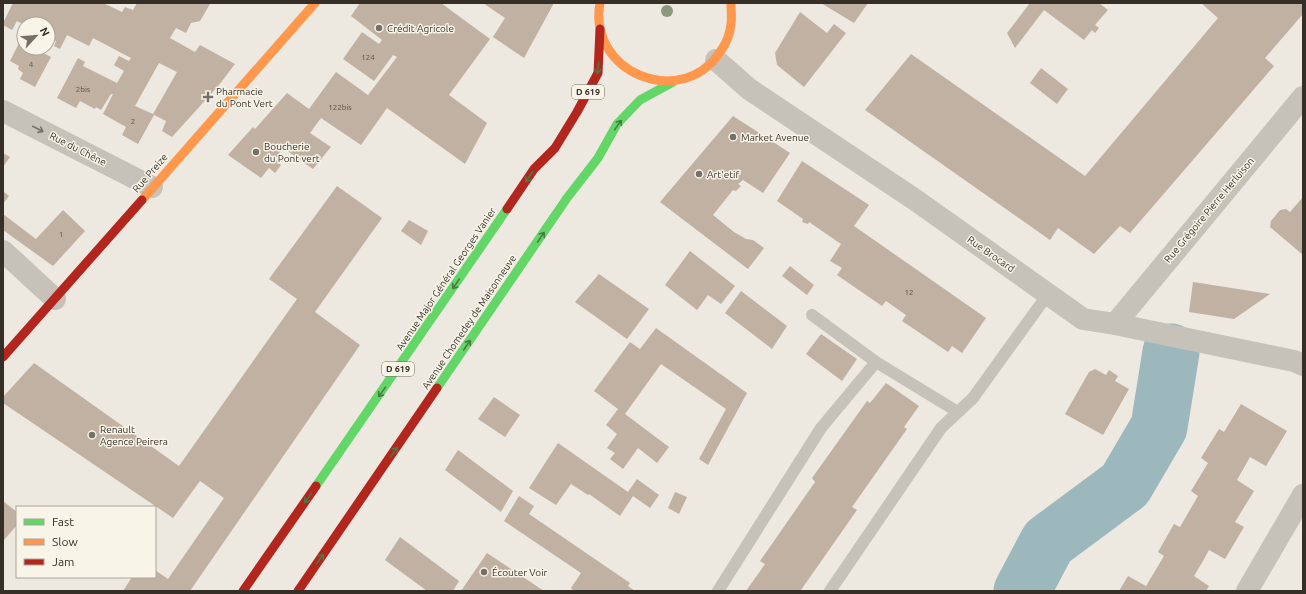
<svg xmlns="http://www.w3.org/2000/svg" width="1306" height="594" font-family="Ubuntu,sans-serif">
  <rect width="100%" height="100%" fill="#ede9e0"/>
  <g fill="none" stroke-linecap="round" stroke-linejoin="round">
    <path stroke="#9db8bd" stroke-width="57" d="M 1022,591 L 1048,542 L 1125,485 L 1159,427 L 1171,352"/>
  </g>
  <path fill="#c0b1a2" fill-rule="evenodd" d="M 13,3 L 103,3 L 122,12 L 125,7 L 133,10 L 137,3 L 208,3 L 210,4 L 200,21 L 191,23 L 186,33 L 176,28 L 170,38 L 195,52 L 200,45 L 235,64 L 219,85 L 172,137 L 162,131 L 166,121 L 154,115 L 138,144 L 122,135 L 126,127 L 103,114 L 113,94 L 111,94 L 101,110 L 96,107 L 95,109 L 80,101 L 76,108 L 57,98 L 78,58 L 85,62 L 83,66 L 117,83 L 124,71 L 114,65 L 119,56 L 129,61 L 131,58 L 93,38 L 89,46 L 67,35 L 60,49 L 54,46 L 56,41 L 48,37 L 48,24 L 24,25 L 17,21 L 12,30 L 3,25 L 3,23 ZM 159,63 L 177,72 L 153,114 L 135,106 Z
    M 360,3 L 441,3 L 490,39 L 449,95 L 487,123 L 465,164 L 387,108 L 361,145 L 321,118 L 310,133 L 331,147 L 313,169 L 283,148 L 275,159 L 281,165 L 275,173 L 269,168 L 261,178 L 228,155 L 253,127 L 255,129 L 287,93 L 309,109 L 336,72 L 368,95 L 397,57 L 393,55 L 374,81 L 343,59 L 362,32 L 379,44 L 382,40 L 351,16 Z
    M 483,3 L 554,3 L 524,58 L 493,37 L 505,18 Z
    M 821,3 L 868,3 L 854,23 Z
    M 1030,3 L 1099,3 L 1108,10 L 1095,25 L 1099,28 L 1095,33 L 1092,30 L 1084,40 L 1044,10 L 1015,48 L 1007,33 Z
    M 1201,3 L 1303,3 L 1303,14 L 1265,58 L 1274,66 L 1130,233 L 1120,226 L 1094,254 L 1058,228 L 1050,240 L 865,110 L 911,54 L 1085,176 L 1218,18 Z
    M 800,12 L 827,33 L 834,24 L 846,33 L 804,87 L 777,65 L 775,53 Z
    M 24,33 L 24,48 L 39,48 L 38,50 L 51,57 L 35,87 L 20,79 L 23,73 L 18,69 L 19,66 L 10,61 Z
    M 1041,68 L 1068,89 L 1057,104 L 1030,83 Z
    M 733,116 L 790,153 L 763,193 L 743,180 L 738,184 L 741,186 L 736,191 L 733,190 L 713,215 L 734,232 L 746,239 L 753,240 L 764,248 L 748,269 L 660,202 Z
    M 3,153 L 10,157 L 3,167 Z
    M 802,161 L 869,205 L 854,226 L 986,318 L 962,353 L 952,346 L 948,352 L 902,321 L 906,315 L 886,301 L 882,306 L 837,275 L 842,268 L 830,261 L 841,244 L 809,222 L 808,224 L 802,222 L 803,219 L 777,201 Z
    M 337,186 L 382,218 L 315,312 L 360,345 L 190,591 L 123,591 L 132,577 L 155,577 L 155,570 L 168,579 L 224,498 L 200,481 L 173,518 L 3,403 L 3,397 L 34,363 L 179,466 L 297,299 L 269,279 Z
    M 4,192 L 9,196 L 3,204 L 3,193 Z
    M 1303,197 L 1303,255 L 1270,227 L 1271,221 L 1280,210 L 1286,209 L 1290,212 Z
    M 63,210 L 85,231 L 53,266 L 3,230 L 3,214 L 36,239 Z
    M 409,220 L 428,231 L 421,245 L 401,231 Z
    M 690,251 L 735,286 L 721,304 L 708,295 L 697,310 L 665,285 Z
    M 790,266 L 814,285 L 807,295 L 782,276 Z
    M 599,274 L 649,309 L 627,339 L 575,302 Z
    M 1193,282 L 1270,294 L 1234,319 L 1189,312 Z
    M 741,291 L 787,326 L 772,349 L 725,313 Z
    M 656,328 L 747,393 L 708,465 L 699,459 L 726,409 L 661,364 L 625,414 L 669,447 L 657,463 L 638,448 L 623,469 L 610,459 L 615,453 L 607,448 L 617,434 L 606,425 L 618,409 L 594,391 L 630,342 L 640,349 Z
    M 821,334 L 857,359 L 842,381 L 806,354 Z
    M 1095,369 L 1106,375 L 1109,370 L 1118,376 L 1115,381 L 1129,389 L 1103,435 L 1065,414 L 1089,372 Z
    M 886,383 L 919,406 L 904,427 L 907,429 L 852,507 L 857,510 L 801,590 L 803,591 L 746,591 L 765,564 L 760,561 L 815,482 L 812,478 L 867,401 L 870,403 Z
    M 494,397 L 520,415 L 505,437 L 478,419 Z
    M 1241,404 L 1287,431 L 1266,466 L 1250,457 L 1237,480 L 1254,491 L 1235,522 L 1244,527 L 1225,559 L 1209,550 L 1203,561 L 1194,576 L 1209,586 L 1206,591 L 1119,591 L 1128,576 L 1146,586 L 1164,556 L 1158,552 L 1174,524 L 1180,527 L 1198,496 L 1191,491 L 1208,463 L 1201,458 L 1219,429 L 1224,432 Z
    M 558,443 L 628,492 L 637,479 L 659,495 L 650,508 L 633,496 L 620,516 L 589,494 L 588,495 L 571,484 L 556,505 L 529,488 Z
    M 458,450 L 513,491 L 501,512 L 445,470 Z
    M 675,492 L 687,497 L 679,514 L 668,508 Z
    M 519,496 L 534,506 L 529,514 L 630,583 L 628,586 L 635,591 L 574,591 L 571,588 L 581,573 L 504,521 Z
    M 3,501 L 17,512 L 17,525 L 3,541 Z
    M 400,537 L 459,581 L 453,591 L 427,591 L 385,560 Z
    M 487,553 L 544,591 L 461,591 Z"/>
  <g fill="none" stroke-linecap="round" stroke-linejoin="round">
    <path stroke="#c6c1b9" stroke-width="12" d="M 812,315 L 876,362
      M 718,591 L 821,428 L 876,362 L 958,412
      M 830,591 L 941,428 L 973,398 L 1048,294"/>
    <path stroke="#c6c1b9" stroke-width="22" d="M 716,60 L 749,89 L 914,199 L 1083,319 L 1115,324 L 1294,361 L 1303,365
      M 3,111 L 152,187
      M 3,251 L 55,299
      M 1115,324 L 1303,97
      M 1247,591 L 1303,495"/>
    <path stroke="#63d668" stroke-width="9" d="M 437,388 L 567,198 L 598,158 L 617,124 L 640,100 L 673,82
      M 316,486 L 507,209"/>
    <path stroke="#ff974d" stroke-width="9" d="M 600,3 C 587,72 681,111 720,52 C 726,44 730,34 731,24 C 732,18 731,10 731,3
      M 142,200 L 315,3"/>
    <path stroke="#b3261e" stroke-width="9" d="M 507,209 L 534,169 L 555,148 L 577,112 L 598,73 L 600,29
      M 3,357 L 142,200
      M 243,591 L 316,486
      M 298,591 L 437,388"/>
  </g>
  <circle fill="#8d977d" cx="667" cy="11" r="6"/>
  <defs><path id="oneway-shaft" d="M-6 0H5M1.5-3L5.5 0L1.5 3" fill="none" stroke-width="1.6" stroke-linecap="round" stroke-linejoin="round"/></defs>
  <g stroke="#4a7a45">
    <use href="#oneway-shaft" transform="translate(598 68) rotate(96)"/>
    <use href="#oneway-shaft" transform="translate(618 125) rotate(-55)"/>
    <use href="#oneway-shaft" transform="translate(529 177) rotate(124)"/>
    <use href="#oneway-shaft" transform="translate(541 237) rotate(-56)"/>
    <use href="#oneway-shaft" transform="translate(456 284) rotate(124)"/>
    <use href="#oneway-shaft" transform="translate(467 345) rotate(-56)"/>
    <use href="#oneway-shaft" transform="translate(382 392) rotate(125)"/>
    <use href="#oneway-shaft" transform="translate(394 452) rotate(-56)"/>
    <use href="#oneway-shaft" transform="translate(308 498) rotate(125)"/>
    <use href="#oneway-shaft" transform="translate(320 559) rotate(-55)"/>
  </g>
  <use stroke="#777169" href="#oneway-shaft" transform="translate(38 129) rotate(27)"/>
  <g fill="#767068" stroke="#f9f4e8" stroke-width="1.5">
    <circle cx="379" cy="28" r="4"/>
    <path d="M206 91h4v4h4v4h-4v4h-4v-4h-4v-4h4z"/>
    <circle cx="733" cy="137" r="4"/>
    <circle cx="256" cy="152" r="4"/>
    <circle cx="699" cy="174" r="4"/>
    <circle cx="92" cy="435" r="4"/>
    <circle cx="484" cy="572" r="4"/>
  </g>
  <g text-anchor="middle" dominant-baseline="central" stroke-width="3" stroke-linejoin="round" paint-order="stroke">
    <g font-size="8" fill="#585046">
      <text x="368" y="57">124</text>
      <text x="31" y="64">4</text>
      <text x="83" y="89">2bis</text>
      <text x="340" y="107">122bis</text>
      <text x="133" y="121">2</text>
      <text x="61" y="234">1</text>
      <text x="909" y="292">12</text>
    </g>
    <g fill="#f9f4e8" stroke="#706a62" stroke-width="1">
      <rect x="572" y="85" width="32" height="14" rx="3"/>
      <rect x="382" y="362" width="32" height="14" rx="3"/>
    </g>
    <g font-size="9" font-weight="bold" fill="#362f28">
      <text x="588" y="92">D 619</text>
      <text x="398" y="369">D 619</text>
    </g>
    <g font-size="10" fill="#362f28" stroke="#f9f4e8" text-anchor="start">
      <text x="387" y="28">Crédit Agricole</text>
      <text x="216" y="91">Pharmacie<tspan x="216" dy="12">du Pont Vert</tspan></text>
      <text x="741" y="137">Market Avenue</text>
      <text x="264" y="146">Boucherie<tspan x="264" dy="12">du Pont vert</tspan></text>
      <text x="707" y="174">Art'etif</text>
      <text x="100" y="429">Renault<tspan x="100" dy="12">Agence Peirera</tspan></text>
      <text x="492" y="572">Écouter Voir</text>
    </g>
    <g font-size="10" fill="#362f28" stroke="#f9f4e8">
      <text transform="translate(78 149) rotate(27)">Rue du Chêne</text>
      <text transform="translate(150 173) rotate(-49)">Rue Preize</text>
      <text transform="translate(1209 210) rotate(-50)">Rue Grégoire Pierre Herluison</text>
      <text transform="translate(991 254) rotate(35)">Rue Brocard</text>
      <text transform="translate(446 279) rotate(-56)">Avenue Major Général Georges Vanier</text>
      <text transform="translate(469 322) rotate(-56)">Avenue Chomedey de Maisonneuve</text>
    </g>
  </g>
  <rect width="1306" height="594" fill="none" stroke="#362f28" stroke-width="8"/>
  <rect x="16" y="506" width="140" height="72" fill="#f9f4e8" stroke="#aba59b"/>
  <rect x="24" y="519" width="20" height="6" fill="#63d668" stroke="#aba59b"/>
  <text x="52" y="526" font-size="12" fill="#362f28">Fast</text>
  <rect x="24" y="539" width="20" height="6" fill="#ff974d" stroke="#aba59b"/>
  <text x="52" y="546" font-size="12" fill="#362f28">Slow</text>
  <rect x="24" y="559" width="20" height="6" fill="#b3261e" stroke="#aba59b"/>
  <text x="52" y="566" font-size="12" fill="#362f28">Jam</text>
  <g transform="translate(36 36) rotate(64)"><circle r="19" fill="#f9f4e8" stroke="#aba59b"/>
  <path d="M0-3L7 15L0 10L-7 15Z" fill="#767068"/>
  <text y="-6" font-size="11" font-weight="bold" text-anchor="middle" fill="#362f28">N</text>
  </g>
</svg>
